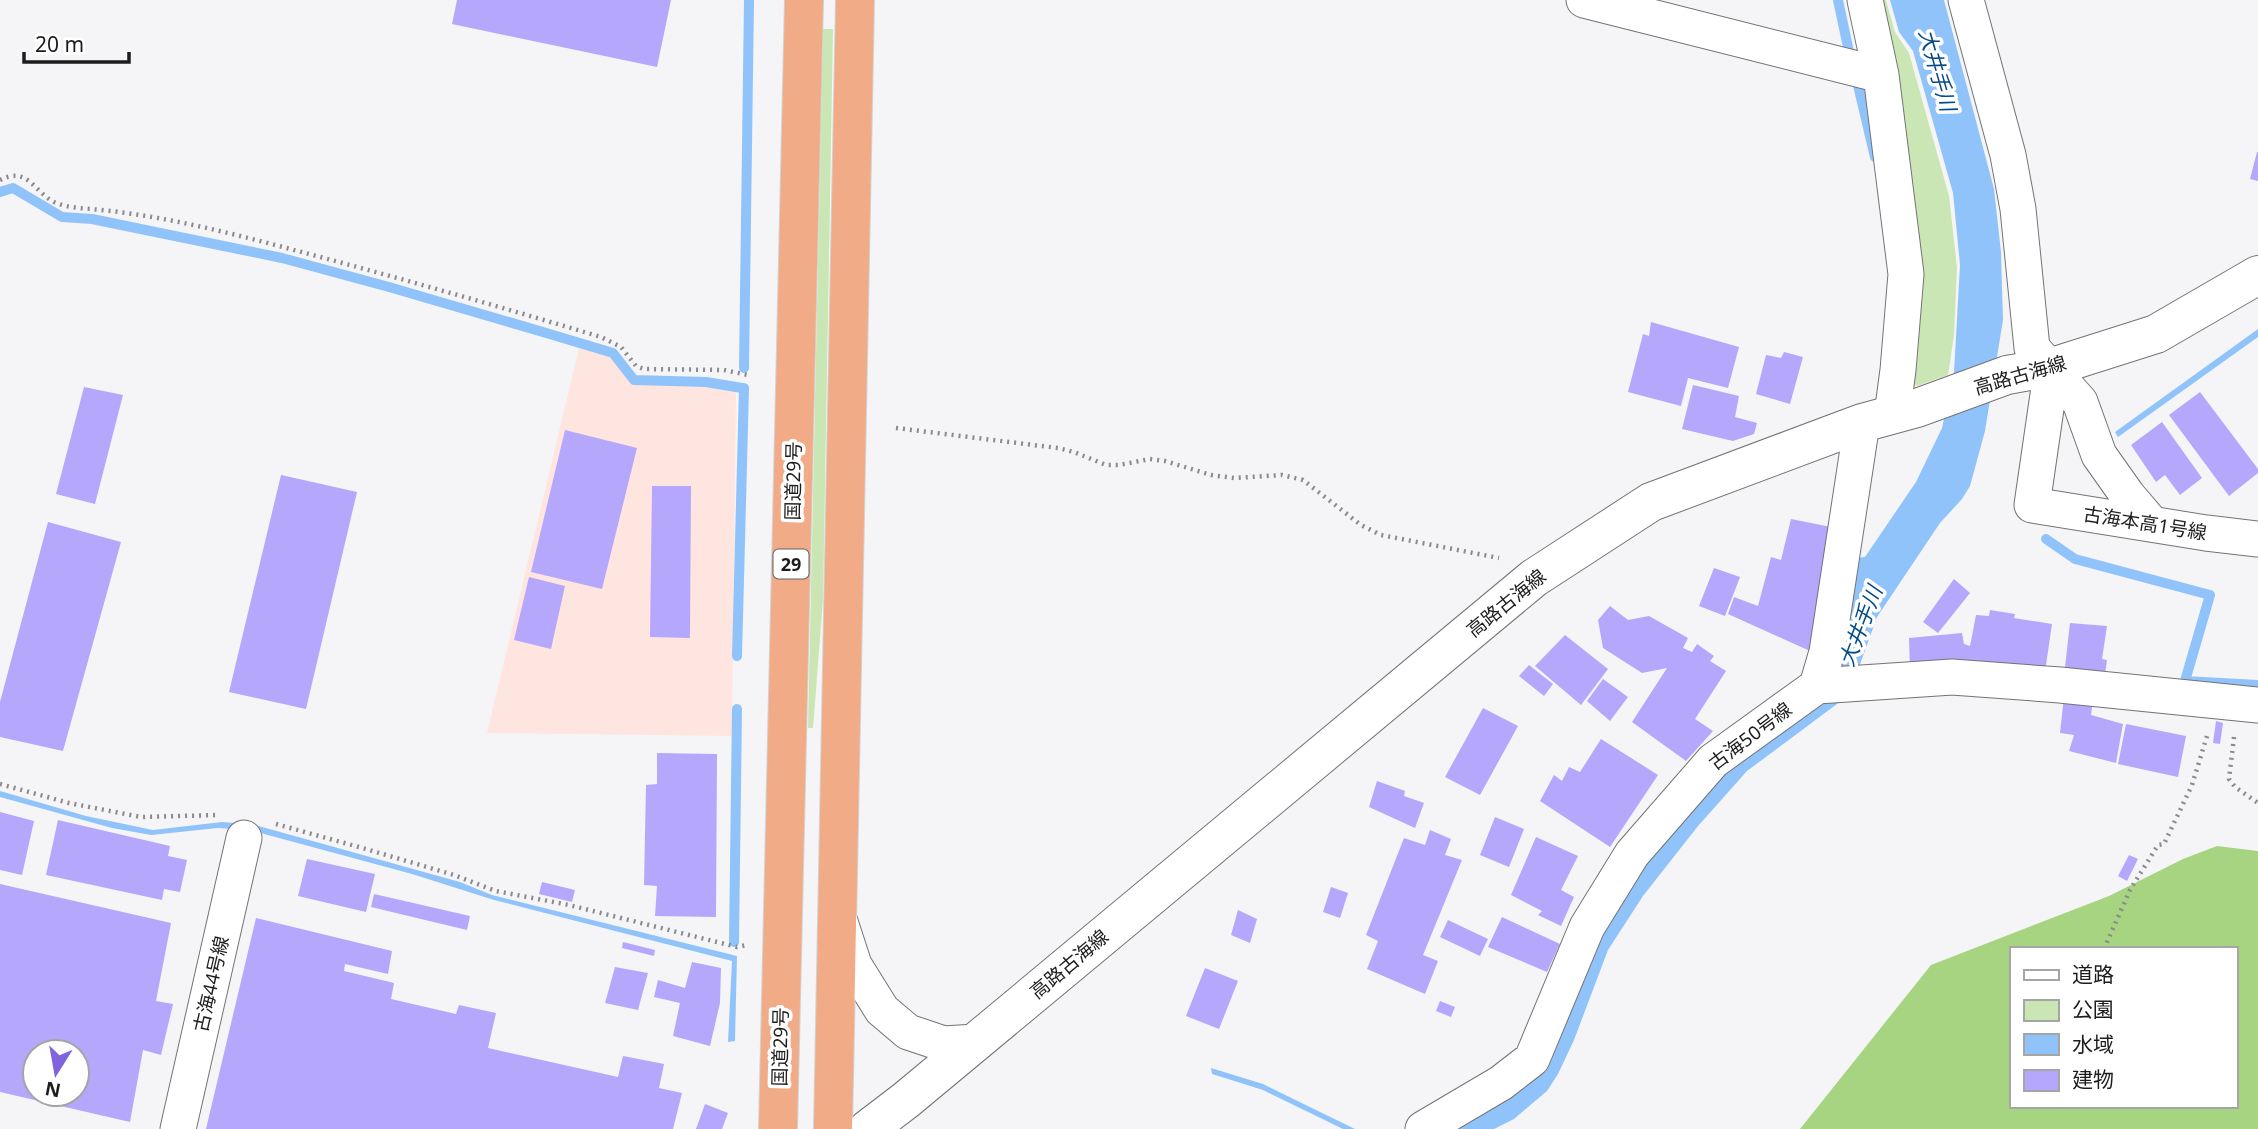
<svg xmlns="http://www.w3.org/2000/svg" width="2258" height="1129" font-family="'Noto Sans','Noto Sans JP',sans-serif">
  <rect width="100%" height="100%" fill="#f5f5f7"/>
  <path fill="#ffe5df" d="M 579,348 L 610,357 L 632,384 L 704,387 L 736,391 L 732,736 L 487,733 Z"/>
  <path fill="#c9e6b4" d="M 1880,0 L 1886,0 L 1895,32 L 1909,53 L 1949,196 L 1957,267 L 1954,335 L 1948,375 L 1917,386 L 1905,376 Z
    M 823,29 L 833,29 L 823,600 L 813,728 L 808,728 Z"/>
  <path fill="#a6d481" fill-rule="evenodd" d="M 2217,846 L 2258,851 L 2258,1129 L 1800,1129 L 1931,965 L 2109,896 L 2183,859 ZM 2011,949 L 2235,949 L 2235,1106 L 2011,1106 Z"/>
  <path fill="#91c3fb" d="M 1890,0 L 1944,0 L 1994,189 L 2001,252 L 2003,320 L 1985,431 L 1970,486 L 1962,499 L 1940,523 L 1877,617 L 1849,695 L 1747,771 L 1698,826 L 1643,896 L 1608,950 L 1574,1040 L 1558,1074 L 1547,1091 L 1514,1119 L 1494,1129 L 1439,1129 L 1503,1098 L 1588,947 L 1704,779 L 1823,694 L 1854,558 L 1865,557 L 1916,482 L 1942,428 L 1954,372 L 1960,265 L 1953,193 L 1913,51 L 1899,32 Z
    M 2258,329 L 2258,337 L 2118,437 L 2115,432 Z
    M 0,791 L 86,816 L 153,830 L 222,822 L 235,823 L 233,829 L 218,828 L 151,835 L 112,828 L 0,797 Z
    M 255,825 L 460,882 L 492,895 L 737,956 L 735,1041 L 728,1042 L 732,961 L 494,900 L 412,874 L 253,831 Z
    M 1211,1068 L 1263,1084 L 1355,1129 L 1343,1129 L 1263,1090 L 1212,1074 Z"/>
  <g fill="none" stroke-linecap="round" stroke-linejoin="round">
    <path stroke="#91c3fb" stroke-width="10" d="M 1838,0 L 1849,52
      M 1857,81 L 1875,157
      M 0,192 L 13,188 L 62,217 L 92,219 L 282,258 L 389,287 L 553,335 L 613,353 L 634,380 L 706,382 L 742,388
      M 744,368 L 749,0
      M 2046,539 L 2075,559 L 2210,595 L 2185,681 L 2258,685
      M 737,656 L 744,388
      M 734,942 L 737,709"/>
  </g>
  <path fill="#b5a7fc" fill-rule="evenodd" d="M 457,0 L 671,0 L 657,67 L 452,24 Z
    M 2257,152 L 2258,152 L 2258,181 L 2250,179 Z
    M 1651,322 L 1739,347 L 1728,388 L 1688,378 L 1681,406 L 1628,392 L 1643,334 L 1649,336 Z
    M 1784,352 L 1803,357 L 1790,404 L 1756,394 L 1766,355 L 1781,358 Z
    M 1693,385 L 1739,396 L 1735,417 L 1757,423 L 1754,434 L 1733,441 L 1682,429 Z
    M 84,387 L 123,395 L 95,504 L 56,494 Z
    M 2200,392 L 2258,469 L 2258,473 L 2229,496 L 2169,415 Z
    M 2162,422 L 2202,478 L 2180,495 L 2165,475 L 2156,482 L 2131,445 Z
    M 565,430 L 637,448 L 602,589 L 531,572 Z
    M 281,475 L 357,492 L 306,709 L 229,692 Z
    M 652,486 L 691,486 L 690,638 L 650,637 Z
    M 1791,519 L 1836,528 L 1825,550 L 1823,563 L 1829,564 L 1810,651 L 1728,614 L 1734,597 L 1758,606 L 1771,557 L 1781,560 Z
    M 48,522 L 121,542 L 63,751 L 0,737 L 0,702 Z
    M 1714,568 L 1740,577 L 1725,616 L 1699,606 Z
    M 529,577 L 565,586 L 551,649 L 514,640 Z
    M 1954,579 L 1970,593 L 1938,633 L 1923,622 Z
    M 1610,606 L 1628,620 L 1649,616 L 1688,638 L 1683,648 L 1692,652 L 1697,644 L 1714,656 L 1710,661 L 1726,671 L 1695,719 L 1713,731 L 1686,761 L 1632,722 L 1667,668 L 1642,673 L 1603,648 L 1598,620 Z
    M 1990,610 L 2015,614 L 2014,618 L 2052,624 L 2045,672 L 1910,671 L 1909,638 L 1962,633 L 1964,644 L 1970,646 L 1976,615 L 1989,616 Z
    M 2070,623 L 2107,626 L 2102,659 L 2107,660 L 2104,682 L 2064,676 Z
    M 1565,635 L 1608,669 L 1581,705 L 1535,666 Z
    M 1529,665 L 1553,684 L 1544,696 L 1519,676 Z
    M 1603,679 L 1628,697 L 1610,721 L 1587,701 Z
    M 2064,697 L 2093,700 L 2091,715 L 2123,724 L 2116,763 L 2069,751 L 2074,735 L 2060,733 Z
    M 1483,708 L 1518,726 L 1480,795 L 1445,777 Z
    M 2216,721 L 2223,723 L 2220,744 L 2213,743 Z
    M 2126,724 L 2186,736 L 2178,777 L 2118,764 Z
    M 1601,739 L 1658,775 L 1610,847 L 1540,801 L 1554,775 L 1562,781 L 1569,767 L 1580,772 Z
    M 657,753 L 717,754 L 716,917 L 655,916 L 657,886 L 644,885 L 646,785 L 657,784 Z
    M 1377,781 L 1405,791 L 1404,796 L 1424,803 L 1415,828 L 1369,807 Z
    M 0,812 L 34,821 L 22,875 L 0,870 Z
    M 1495,817 L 1524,829 L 1509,867 L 1480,855 Z
    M 58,820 L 170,846 L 168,856 L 187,860 L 180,892 L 164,889 L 162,900 L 46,875 Z
    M 1430,830 L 1451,839 L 1445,855 L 1462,860 L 1423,955 L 1438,961 L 1425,994 L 1367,969 L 1378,941 L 1366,935 L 1404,838 L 1425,845 Z
    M 1536,837 L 1578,856 L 1561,890 L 1574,897 L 1561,926 L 1538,915 L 1542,911 L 1511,895 Z
    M 2129,855 L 2138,859 L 2127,881 L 2118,876 Z
    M 307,859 L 375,874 L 366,912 L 298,896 Z
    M 542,882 L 575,890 L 572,902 L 539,894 Z
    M 0,884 L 171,923 L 156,1001 L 173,1004 L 161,1055 L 143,1050 L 130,1122 L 0,1092 ZM 35,1052 L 77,1052 L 77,1094 L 35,1094 Z
    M 1331,887 L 1348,893 L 1340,918 L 1323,912 Z
    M 374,894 L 470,916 L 467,930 L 371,907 Z
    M 1238,910 L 1257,919 L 1250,943 L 1231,935 Z
    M 1502,917 L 1560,944 L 1547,972 L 1488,947 Z
    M 256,918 L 392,951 L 388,974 L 345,964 L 344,971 L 394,983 L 391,999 L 456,1014 L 459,1005 L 496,1013 L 488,1048 L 618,1077 L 623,1056 L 664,1064 L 659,1088 L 682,1093 L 673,1129 L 206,1129 Z
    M 1448,920 L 1488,939 L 1480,956 L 1440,937 Z
    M 623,942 L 655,950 L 654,956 L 622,948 Z
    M 692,962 L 721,968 L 720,1003 L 710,1046 L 673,1036 L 680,1003 L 654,997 L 658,980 L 685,988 Z
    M 615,967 L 648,973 L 638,1010 L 605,1003 Z
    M 1205,968 L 1238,981 L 1219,1029 L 1186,1016 Z
    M 1440,1001 L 1455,1007 L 1451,1017 L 1436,1011 Z
    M 705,1104 L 728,1113 L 722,1129 L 696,1129 Z"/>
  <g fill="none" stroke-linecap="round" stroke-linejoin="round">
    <defs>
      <path id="minor" d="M 1584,0 L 1881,75
        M 1865,0 L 1881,75 L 1906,274 L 1898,370 L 1892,415
        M 1966,0 L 2008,155 L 2018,209 L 2032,348 L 2080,402 L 2099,455 L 2128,496 L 2152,524
        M 2052,367 L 2032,505 L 2206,533 L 2258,539
        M 1817,686 L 1827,652 L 1862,423
        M 840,922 L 854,965 L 882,1010 L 908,1032 L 944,1044 L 976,1042
        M 178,1129 L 244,838
        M 1423,1129 L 1501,1083 L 1532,1059 L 1587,927 L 1632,854 L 1713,761 L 1817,686 L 1952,677 L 2060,685 L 2258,705"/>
      <path id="secondary" d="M 868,1129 L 906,1100 L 1534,578 L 1651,502 L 1862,423 L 1917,408 L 2007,375 L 2052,367 L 2156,334 L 2258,275"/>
      <path id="trunk" d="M 778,1129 L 804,0
        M 833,1129 L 855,0"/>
    </defs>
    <use href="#minor" stroke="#737375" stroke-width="37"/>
    <use href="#secondary" stroke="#737375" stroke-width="40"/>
    <use href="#trunk" stroke="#d2d2d2" stroke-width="40"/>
    <path stroke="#8a8a8c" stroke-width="4.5" stroke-dasharray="2 5" stroke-linecap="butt" d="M 0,180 C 28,166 33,191 54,202 C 65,207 78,208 90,209 C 164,215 238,235 309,254 C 407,280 504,308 601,337 L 621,347 L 636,366 L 644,369 L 724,370 L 748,375
      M 896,428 L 1058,448 L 1074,452 L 1106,465 L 1119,465 L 1150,459 L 1165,461 L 1211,475 L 1234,478 L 1282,475 L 1303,480 L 1361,525 L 1381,535 L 1499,558
      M 2234,737 L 2229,779 L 2235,787 L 2258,803
      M 0,784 L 69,803 L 141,817 L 219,815
      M 276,824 L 366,849 L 454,875 L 496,891 L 569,905 L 737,947 L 747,945
      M 2104,949 L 2130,890 L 2158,845 L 2164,844 L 2192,785 L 2207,736"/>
    <use href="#minor" stroke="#fff" stroke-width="35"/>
    <use href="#secondary" stroke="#fff" stroke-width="38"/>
    <use href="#trunk" stroke="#f2ab87" stroke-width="38"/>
  </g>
  <g text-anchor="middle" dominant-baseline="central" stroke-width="7" stroke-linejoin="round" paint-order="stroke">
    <rect fill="#fff" stroke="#616162" stroke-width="2" x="773.5" y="549.5" width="35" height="29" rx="5"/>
    <g font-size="18" font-weight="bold" fill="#1d1d1e">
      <text x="791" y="564">29</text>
    </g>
    <g font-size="19" fill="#1d1d1e" stroke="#fff">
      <text transform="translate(2020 375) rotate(-16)">高路古海線</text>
      <text transform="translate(793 481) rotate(-89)">国道29号</text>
      <text transform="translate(2145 523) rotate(9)">古海本高1号線</text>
      <text transform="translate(1506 603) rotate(-39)">高路古海線</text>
      <text transform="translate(1750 736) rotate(-37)">古海50号線</text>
      <text transform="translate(1069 964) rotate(-40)">高路古海線</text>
      <text transform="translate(211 984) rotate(-77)">古海44号線</text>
      <text transform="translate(780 1047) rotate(-89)">国道29号</text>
    </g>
    <g font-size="21" font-style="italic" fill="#044b88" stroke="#fff">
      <text transform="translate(1938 70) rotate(74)">大井手川</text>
      <text transform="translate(1860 626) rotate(-69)">大井手川</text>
    </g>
  </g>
  <rect x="2010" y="947" width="228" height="161" fill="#ffffff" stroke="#a5a5a5" stroke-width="2"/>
  <rect x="2024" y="970" width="35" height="10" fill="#ffffff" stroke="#a5a5a5" stroke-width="2"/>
  <text x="2072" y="982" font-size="21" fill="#1d1d1e">道路</text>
  <rect x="2024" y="1000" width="35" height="21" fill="#c9e6b4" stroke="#a5a5a5" stroke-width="2"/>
  <text x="2072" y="1017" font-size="21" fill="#1d1d1e">公園</text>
  <rect x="2024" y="1034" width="35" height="21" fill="#91c3fb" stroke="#a5a5a5" stroke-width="2"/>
  <text x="2072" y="1052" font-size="21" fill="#1d1d1e">水域</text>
  <rect x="2024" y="1070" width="35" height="21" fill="#b5a7fc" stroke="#a5a5a5" stroke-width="2"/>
  <text x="2072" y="1087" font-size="21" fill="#1d1d1e">建物</text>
  <g transform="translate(56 1073) rotate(191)"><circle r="33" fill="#ffffff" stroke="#a5a5a5" stroke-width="2"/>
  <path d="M0-5L12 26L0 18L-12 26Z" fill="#8063de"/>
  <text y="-10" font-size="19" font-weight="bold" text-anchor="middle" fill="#1d1d1e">N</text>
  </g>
  <path d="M24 52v10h105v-10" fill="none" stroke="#1d1d1e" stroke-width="3.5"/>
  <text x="35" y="52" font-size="21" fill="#1d1d1e" stroke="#ffffff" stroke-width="5" paint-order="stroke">20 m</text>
</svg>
